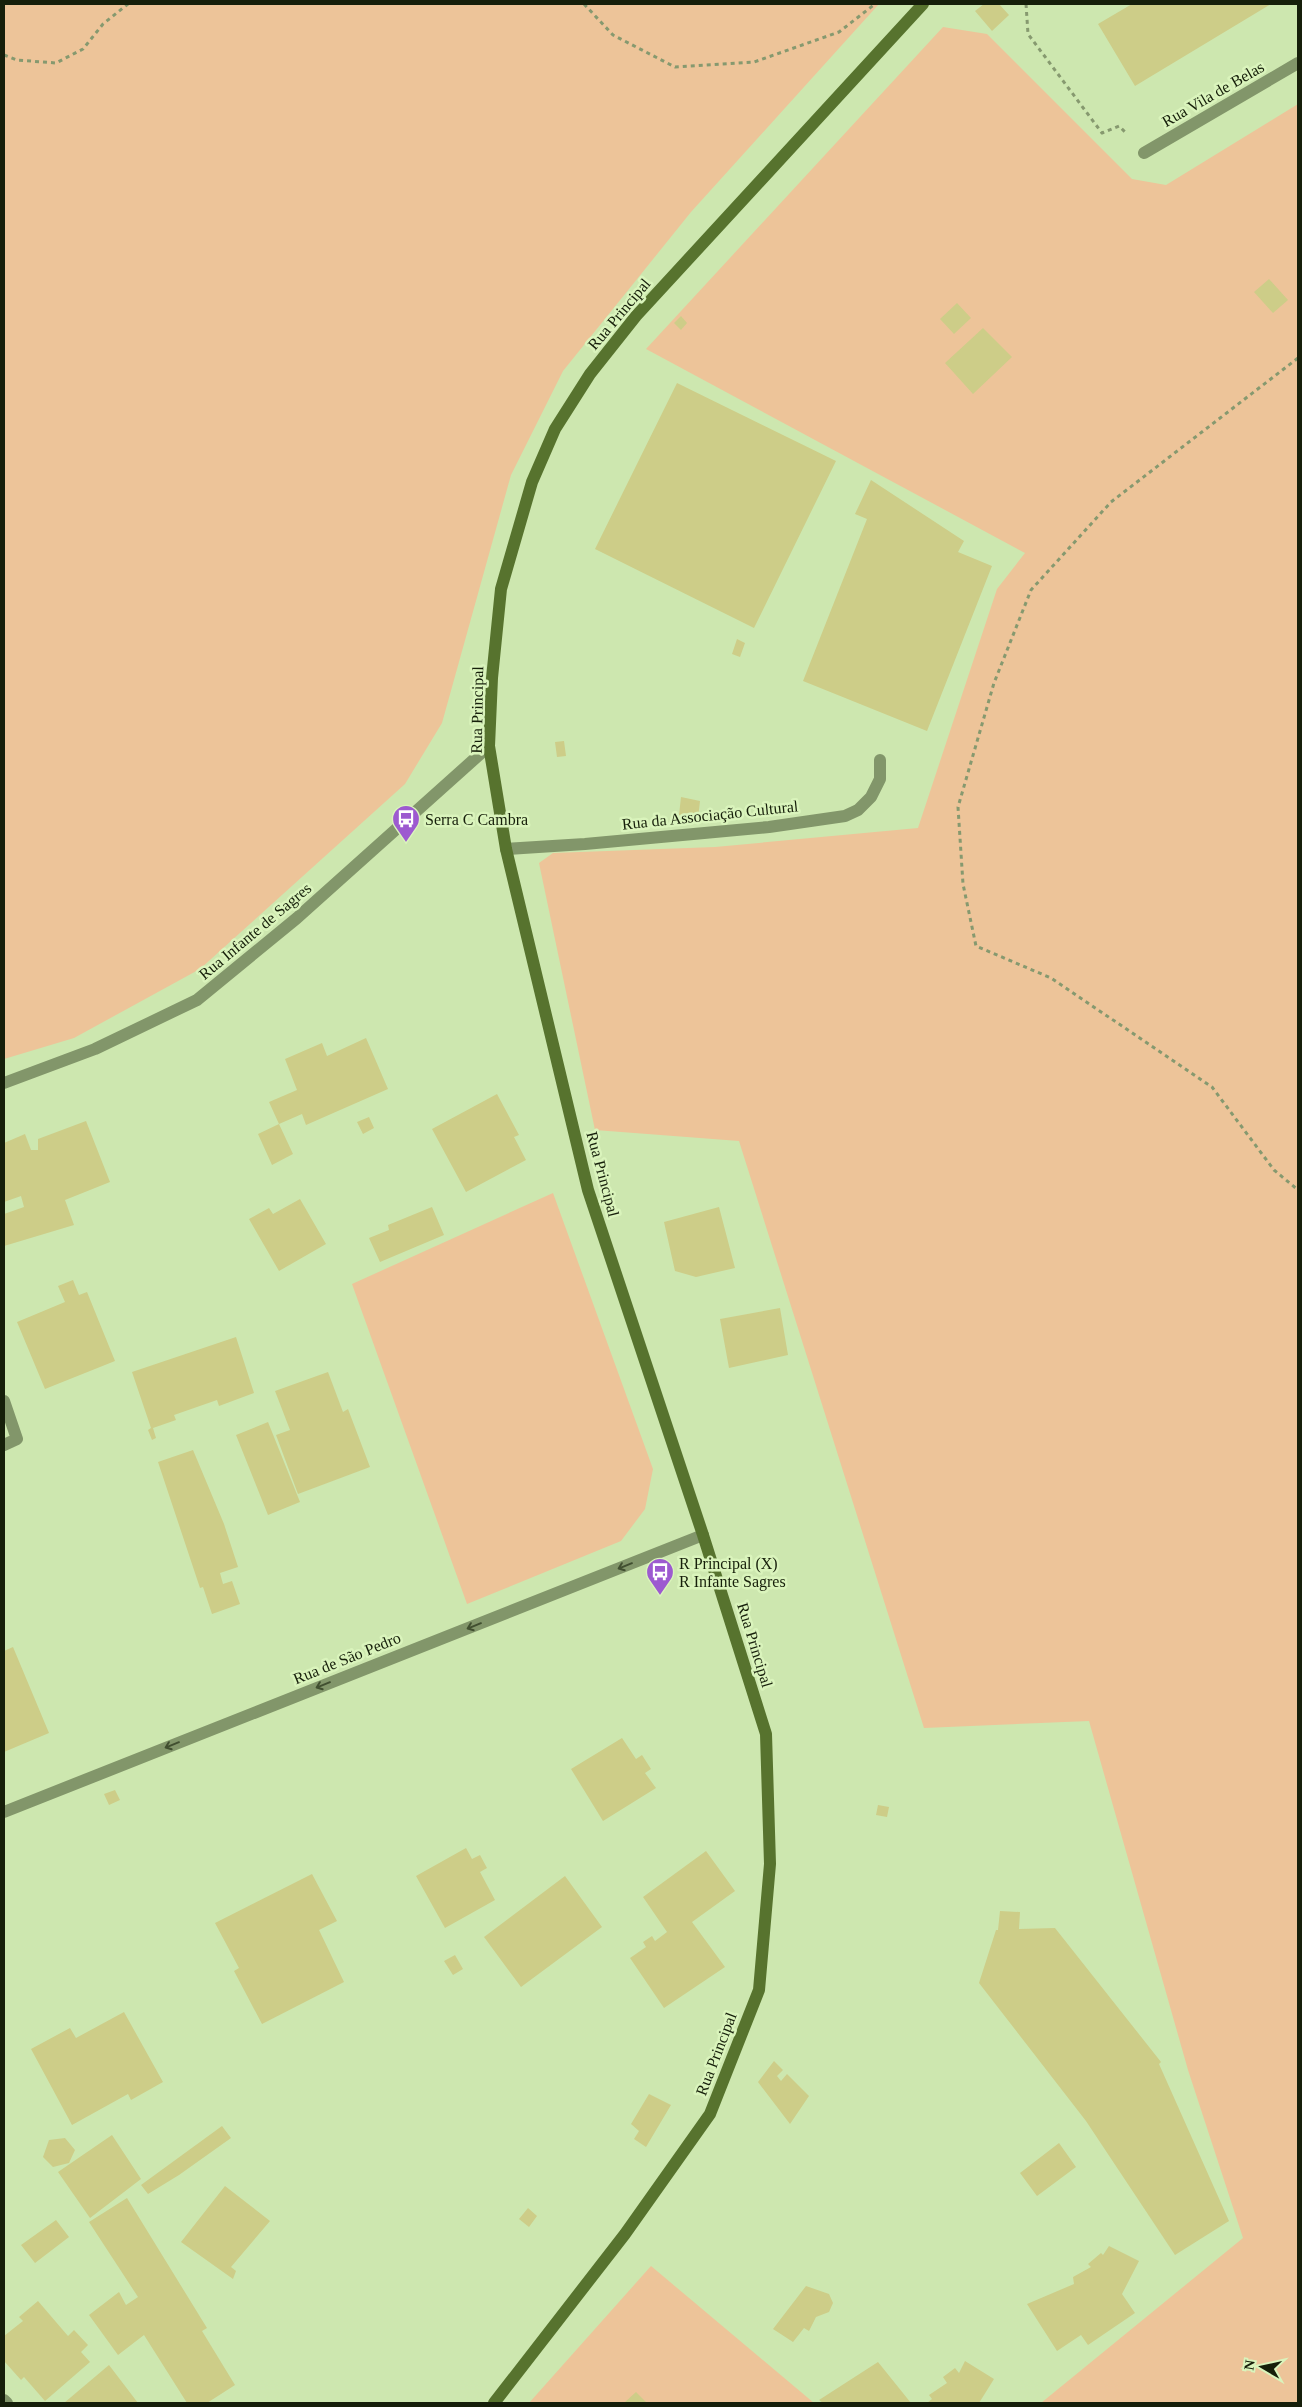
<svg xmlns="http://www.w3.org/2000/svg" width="1302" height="2407" font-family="Georgia,serif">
  <rect width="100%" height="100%" fill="#cde7af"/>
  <path fill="#edc499" d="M 4,4 L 879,4 L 691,212 L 563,371 L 511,475 L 442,723 L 405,784 L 200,969 L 74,1038 L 4,1059 Z
    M 943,27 L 987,34 L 1132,179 L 1166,185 L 1298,104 L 1298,2403 L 1041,2403 L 1243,2238 L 1188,2070 L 1089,1721 L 924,1728 L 739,1141 L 595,1130 L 539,863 L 553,853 L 715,847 L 918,828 L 997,589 L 1025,553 L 646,349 Z
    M 553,1193 L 653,1469 L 645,1509 L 621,1541 L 467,1604 L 352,1284 Z
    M 651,2266 L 814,2403 L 529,2403 Z"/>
  <path fill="#cdcd88" d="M 984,4 L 999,4 L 1009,15 L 992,31 L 975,11 Z
    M 1132,4 L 1271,4 L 1135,86 L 1098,24 Z
    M 1269,279 L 1288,300 L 1273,313 L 1254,292 Z
    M 957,303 L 971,318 L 954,334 L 940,319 Z
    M 681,316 L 687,323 L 681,330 L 674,323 Z
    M 983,328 L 1012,357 L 973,394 L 945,363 Z
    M 677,383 L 836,461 L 754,628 L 595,549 Z
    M 871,480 L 964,541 L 958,552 L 992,566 L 927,731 L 803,681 L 867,519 L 855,514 Z
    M 737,639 L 745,643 L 740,657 L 732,654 Z
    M 564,741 L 566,756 L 557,757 L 555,742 Z
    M 681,797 L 700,801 L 698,818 L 679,815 Z
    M 366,1038 L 388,1089 L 306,1125 L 302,1114 L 279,1124 L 269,1102 L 297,1090 L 285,1059 L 322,1043 L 327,1056 Z
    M 497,1094 L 519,1135 L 514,1137 L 526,1160 L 466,1192 L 432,1129 Z
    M 369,1117 L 374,1128 L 363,1134 L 357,1122 Z
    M 86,1121 L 110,1182 L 65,1200 L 74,1225 L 4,1246 L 4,1214 L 24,1207 L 21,1196 L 4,1202 L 4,1143 L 25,1134 L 31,1150 L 38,1150 L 38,1139 Z
    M 279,1124 L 293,1154 L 272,1165 L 258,1134 Z
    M 300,1199 L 326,1244 L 279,1271 L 249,1219 L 269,1208 L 273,1214 Z
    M 432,1207 L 444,1235 L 380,1262 L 369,1238 L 389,1230 L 388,1225 Z
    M 719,1207 L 735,1268 L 696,1277 L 675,1271 L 664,1222 Z
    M 73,1280 L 79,1295 L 87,1292 L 115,1361 L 45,1389 L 17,1322 L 65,1302 L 58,1286 Z
    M 780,1308 L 788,1355 L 729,1368 L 720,1319 Z
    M 236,1337 L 254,1393 L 219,1406 L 217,1400 L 174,1415 L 176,1420 L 153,1428 L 156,1438 L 152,1440 L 148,1430 L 151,1428 L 132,1372 Z
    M 328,1372 L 343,1412 L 348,1409 L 370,1467 L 298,1494 L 276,1435 L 290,1430 L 275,1391 Z
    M 268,1422 L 300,1502 L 268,1515 L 236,1435 Z
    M 193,1450 L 224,1524 L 238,1567 L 220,1573 L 223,1584 L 232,1581 L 240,1604 L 212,1614 L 203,1587 L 200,1588 L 158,1462 Z
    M 13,1647 L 49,1733 L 4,1752 L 4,1651 Z
    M 622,1738 L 636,1759 L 642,1755 L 651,1769 L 645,1773 L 656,1788 L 603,1821 L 571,1769 Z
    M 115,1790 L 120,1800 L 109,1805 L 104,1794 Z
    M 878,1805 L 889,1807 L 887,1817 L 876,1815 Z
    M 466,1848 L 472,1859 L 480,1855 L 487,1868 L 480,1872 L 495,1900 L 445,1928 L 416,1876 Z
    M 706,1851 L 735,1891 L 692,1922 L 725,1967 L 664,2008 L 630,1958 L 646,1947 L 643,1942 L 652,1936 L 655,1941 L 667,1932 L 643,1897 Z
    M 312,1874 L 337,1921 L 319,1930 L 344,1982 L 262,2024 L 234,1971 L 239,1968 L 215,1923 Z
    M 565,1876 L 602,1927 L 521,1987 L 484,1937 Z
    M 1000,1911 L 1020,1912 L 1019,1929 L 1055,1928 L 1161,2062 L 1159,2064 L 1229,2221 L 1175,2255 L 1086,2121 L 979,1983 L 996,1930 L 998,1930 Z
    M 455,1955 L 463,1969 L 453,1975 L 444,1961 Z
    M 124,2012 L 163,2082 L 131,2100 L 128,2094 L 72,2125 L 31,2049 L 70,2028 L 76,2038 Z
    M 774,2061 L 783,2070 L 777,2076 L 781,2081 L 787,2074 L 809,2096 L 790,2124 L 758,2082 Z
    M 649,2094 L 671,2105 L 646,2147 L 634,2139 L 639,2131 L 631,2124 Z
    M 222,2126 L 231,2138 L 179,2175 L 148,2194 L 141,2185 Z
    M 112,2135 L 141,2179 L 90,2218 L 58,2172 Z
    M 65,2138 L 75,2150 L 69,2163 L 53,2167 L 43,2157 L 49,2140 Z
    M 1059,2143 L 1076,2167 L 1037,2196 L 1020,2173 Z
    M 225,2186 L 270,2221 L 231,2267 L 236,2271 L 233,2279 L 181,2242 Z
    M 127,2198 L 207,2328 L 202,2331 L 235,2385 L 207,2403 L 187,2403 L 144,2335 L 118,2355 L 89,2315 L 119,2292 L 126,2305 L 138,2297 L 89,2222 Z
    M 528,2208 L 537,2216 L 529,2227 L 519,2219 Z
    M 56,2220 L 69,2237 L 35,2263 L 21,2245 Z
    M 1109,2246 L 1139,2261 L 1122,2294 L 1135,2313 L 1088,2345 L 1081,2335 L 1057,2351 L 1027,2304 L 1074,2284 L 1073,2277 L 1091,2267 L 1088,2264 L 1101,2253 L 1103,2255 Z
    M 806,2286 L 829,2294 L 833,2303 L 829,2312 L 816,2317 L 809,2331 L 804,2328 L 793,2342 L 773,2329 Z
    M 38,2301 L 68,2336 L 74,2330 L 88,2345 L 81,2352 L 90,2362 L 45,2401 L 24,2377 L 21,2380 L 4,2361 L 4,2336 L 23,2321 L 19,2317 Z
    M 965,2361 L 994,2379 L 979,2403 L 927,2403 L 932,2399 L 929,2395 L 947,2383 L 943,2377 L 955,2368 L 959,2373 Z
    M 878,2362 L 911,2403 L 823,2403 L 819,2400 Z
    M 109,2365 L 138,2403 L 64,2403 Z
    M 636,2392 L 647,2403 L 626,2403 L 625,2402 Z"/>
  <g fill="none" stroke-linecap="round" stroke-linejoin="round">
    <path stroke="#86996f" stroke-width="3" stroke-dasharray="4 4" stroke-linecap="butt" d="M 584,4 L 613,35 L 675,67 L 754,62 L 839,32 L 875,4
      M 1026,4 L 1028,34 L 1102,133 L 1119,126 L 1127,134
      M 4,55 L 17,60 L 56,63 L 83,49 L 103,24 L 128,4
      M 1298,358 L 1111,502 L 1031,590 L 994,683 L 958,807 L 963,884 L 976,946 L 1051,978 L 1212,1087 L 1274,1170 L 1298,1190"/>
    <path stroke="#82966a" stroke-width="12" d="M 1144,153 L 1298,63
      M 506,849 L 585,844 L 769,827 L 845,816 L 858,810 L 871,797 L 880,779 L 880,760
      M 4,1083 L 95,1049 L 197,1000 L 297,918 L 489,746
      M 4,1401 L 17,1439 L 4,1445
      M 4,1812 L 703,1535
      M 4,2400 L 7,2403"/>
    <path stroke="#57732e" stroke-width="12" d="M 494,2403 L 625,2234 L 710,2114 L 759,1990 L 770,1864 L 766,1734 L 703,1535 L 588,1190 L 506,849 L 489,746 L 492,678 L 501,589 L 532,482 L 555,429 L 590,374 L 636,316 L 923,4"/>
  </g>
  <defs><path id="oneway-shaft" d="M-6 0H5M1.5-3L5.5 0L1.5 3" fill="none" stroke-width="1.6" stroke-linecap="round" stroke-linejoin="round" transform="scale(1.25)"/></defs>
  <g stroke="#414f30">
    <use href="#oneway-shaft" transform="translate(625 1566) rotate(158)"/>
    <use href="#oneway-shaft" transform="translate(474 1626) rotate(158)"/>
    <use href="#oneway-shaft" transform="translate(323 1685) rotate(158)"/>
    <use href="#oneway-shaft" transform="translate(172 1745) rotate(158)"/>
  </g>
  <defs>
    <symbol id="bus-pin" viewBox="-11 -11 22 30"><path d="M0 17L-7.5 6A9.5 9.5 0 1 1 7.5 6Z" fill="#9d5ad0" stroke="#daf4bc"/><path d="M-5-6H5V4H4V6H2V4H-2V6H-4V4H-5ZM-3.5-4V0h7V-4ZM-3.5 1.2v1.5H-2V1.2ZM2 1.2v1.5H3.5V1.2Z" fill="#fff"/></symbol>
  </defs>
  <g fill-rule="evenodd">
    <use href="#bus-pin" x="390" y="803" width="32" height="43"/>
    <use href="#bus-pin" x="644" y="1556" width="32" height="43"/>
  </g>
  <g text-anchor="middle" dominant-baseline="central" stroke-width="5" stroke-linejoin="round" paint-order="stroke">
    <g font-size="16" fill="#161f0a" stroke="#daf4bc">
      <text transform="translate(1213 94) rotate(-30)">Rua Vila de Belas</text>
      <text transform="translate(619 314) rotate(-50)">Rua Principal</text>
      <text transform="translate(477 710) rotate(-89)">Rua Principal</text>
      <text transform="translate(710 815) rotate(-6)">Rua da Associação Cultural</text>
      <text transform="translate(255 931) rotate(-40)">Rua Infante de Sagres</text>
      <text transform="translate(603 1174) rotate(75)">Rua Principal</text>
      <text transform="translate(755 1645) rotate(73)">Rua Principal</text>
      <text transform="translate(347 1658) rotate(-22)">Rua de São Pedro</text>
      <text transform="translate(716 2054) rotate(-69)">Rua Principal</text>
    </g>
    <g font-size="16" fill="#161f0a" stroke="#daf4bc" text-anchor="start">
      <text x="425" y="819">Serra C Cambra</text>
      <text x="679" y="1563">R Principal (X)<tspan x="679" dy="18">R Infante Sagres</tspan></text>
    </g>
  </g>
  <rect width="1302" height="2407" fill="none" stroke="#161f0a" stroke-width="10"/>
  <g transform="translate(1262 2367) rotate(279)" stroke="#daf4bc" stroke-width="4" paint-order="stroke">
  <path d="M0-4L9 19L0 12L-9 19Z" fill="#161f0a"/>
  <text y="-8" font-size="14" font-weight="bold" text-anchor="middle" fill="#161f0a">N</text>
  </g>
</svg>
